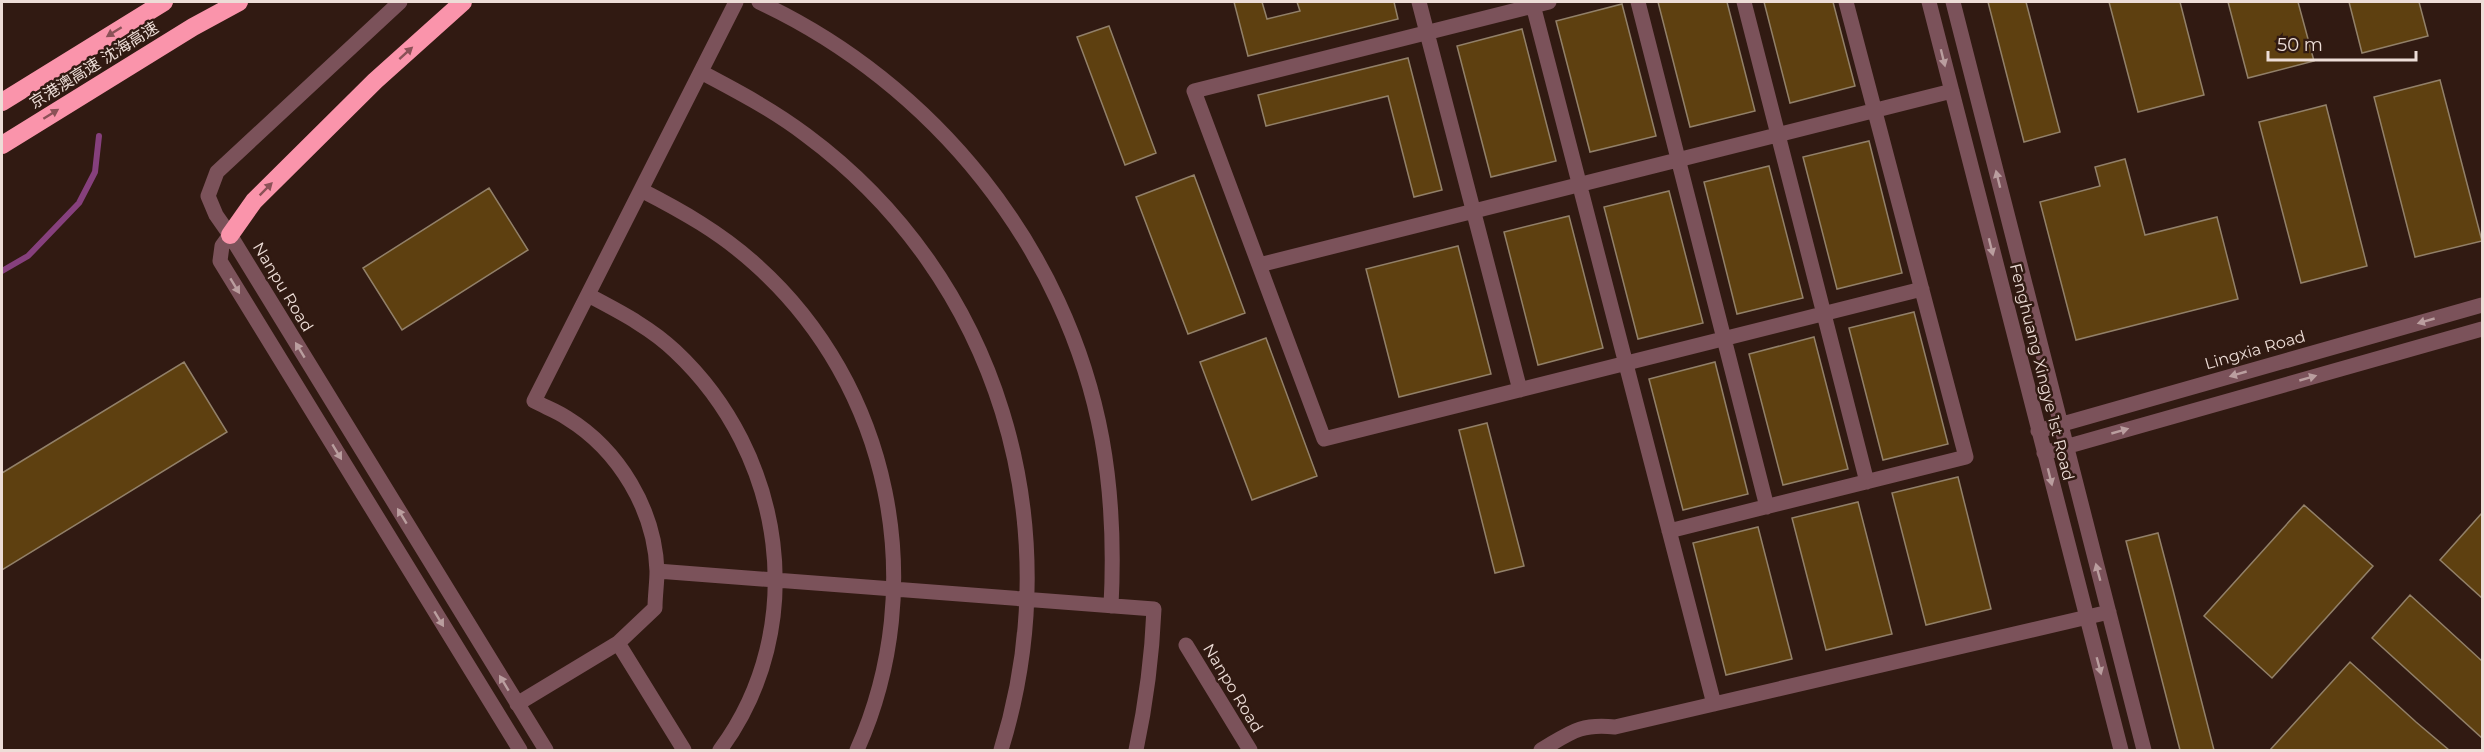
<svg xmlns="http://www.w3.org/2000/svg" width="2484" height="752" font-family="Montserrat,'Noto Sans SC',sans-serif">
  <rect width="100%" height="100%" fill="#311a12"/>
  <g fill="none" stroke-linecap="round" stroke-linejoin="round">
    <path stroke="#86407d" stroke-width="6" d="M 2,271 L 28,256 L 79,203 L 95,172 L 99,136"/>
  </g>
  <path fill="#5e4010" stroke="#928069" stroke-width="1.5" d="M 1234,2 L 1262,2 L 1267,19 L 1300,11 L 1297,2 L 1394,2 L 1398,19 L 1248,56 Z
    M 1658,2 L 1727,2 L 1755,111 L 1690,127 Z
    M 1764,2 L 1833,2 L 1855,86 L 1790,103 Z
    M 1988,2 L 2026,2 L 2060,132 L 2024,142 Z
    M 2109,2 L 2180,2 L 2204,95 L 2138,112 Z
    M 2228,2 L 2298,2 L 2314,61 L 2248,78 Z
    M 2349,2 L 2419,2 L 2428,36 L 2362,53 Z
    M 1622,4 L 1656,136 L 1590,152 L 1556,21 Z
    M 1109,26 L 1156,153 L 1125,165 L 1077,37 Z
    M 1522,29 L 1556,161 L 1491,177 L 1457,46 Z
    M 1408,58 L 1442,190 L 1414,197 L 1388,96 L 1266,126 L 1258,95 Z
    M 2440,80 L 2482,241 L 2415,257 L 2374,97 Z
    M 2326,105 L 2367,266 L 2301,283 L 2259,122 Z
    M 1869,141 L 1902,273 L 1837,289 L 1803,157 Z
    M 2125,159 L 2145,235 L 2217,217 L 2238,299 L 2076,340 L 2040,202 L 2100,186 L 2095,167 Z
    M 1769,166 L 1803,298 L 1737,314 L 1704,182 Z
    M 1194,175 L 1245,313 L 1188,334 L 1136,197 Z
    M 489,188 L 528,250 L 402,330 L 363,268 Z
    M 1669,191 L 1703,323 L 1638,339 L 1604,207 Z
    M 1569,216 L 1603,348 L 1538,365 L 1504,232 Z
    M 1458,246 L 1491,374 L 1399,397 L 1366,269 Z
    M 1914,312 L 1948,444 L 1883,460 L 1849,328 Z
    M 1814,337 L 1848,469 L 1783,485 L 1749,354 Z
    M 1266,338 L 1317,476 L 1252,500 L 1200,362 Z
    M 184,362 L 227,432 L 2,570 L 2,473 Z
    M 1715,362 L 1748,494 L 1683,510 L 1649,379 Z
    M 1487,423 L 1524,566 L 1495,573 L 1459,430 Z
    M 1958,477 L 1991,609 L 1926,625 L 1892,493 Z
    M 1858,502 L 1892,634 L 1826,650 L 1792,518 Z
    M 2304,505 L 2373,566 L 2272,678 L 2204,616 Z
    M 2482,513 L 2482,598 L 2440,560 Z
    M 1758,527 L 1792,659 L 1726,675 L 1693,543 Z
    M 2158,533 L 2173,590 L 2214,750 L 2180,750 L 2126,541 Z
    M 2410,595 L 2482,661 L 2482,738 L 2372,638 Z
    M 2350,662 L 2416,722 L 2449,750 L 2270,750 Z"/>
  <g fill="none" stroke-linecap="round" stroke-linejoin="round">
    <path stroke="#7b525a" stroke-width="15" d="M 400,2 L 217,172 L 208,196 L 216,215 L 230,235 L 546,750
      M 759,2 C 933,83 1067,248 1102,439 C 1112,494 1114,549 1111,606
      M 1419,2 L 1520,390
      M 1549,2 L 1194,91 L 1324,439 L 1922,289
      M 1638,2 L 1767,507
      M 1744,2 L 1867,482
      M 1929,2 L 2121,750
      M 1953,2 L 2144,750
      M 1533,5 L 1714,704
      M 701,72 C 737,91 773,110 806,135 C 999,278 1071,524 1001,750
      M 641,190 C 682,211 721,233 755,264 C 891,385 931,585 857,750
      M 230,235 L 222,246 L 220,261 L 520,750
      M 1259,265 L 1952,91
      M 588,295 C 618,311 650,327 675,351 C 785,454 811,627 720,750
      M 2038,431 L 2482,305
      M 2044,453 L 2482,329
      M 1669,531 L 1966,457 L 1846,2
      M 657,571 L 1154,609 C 1152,657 1146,703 1136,750
      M 618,643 L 684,750
      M 1186,645 L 1250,750
      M 517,704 L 618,643 L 655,608 C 655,596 657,583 657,571 C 655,510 619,450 567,418 C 557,411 545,407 534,401 L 736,2
      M 1541,750 C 1570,733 1580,723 1615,727 L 2109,612"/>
    <path stroke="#fa94ab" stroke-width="18" d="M 2,102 L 164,2
      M 2,145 L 193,27 L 239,2
      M 230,235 L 254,201 L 375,81 L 463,2"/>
  </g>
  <defs><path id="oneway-solid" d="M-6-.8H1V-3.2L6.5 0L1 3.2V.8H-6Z" transform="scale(1.5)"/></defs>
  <g fill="#8b5157">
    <use href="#oneway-solid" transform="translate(114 32) rotate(148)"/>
    <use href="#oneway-solid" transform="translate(406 53) rotate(-42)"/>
    <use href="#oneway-solid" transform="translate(51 114) rotate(-32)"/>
    <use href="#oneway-solid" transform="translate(266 189) rotate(-45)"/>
  </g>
  <g fill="#ba9e9f">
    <use href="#oneway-solid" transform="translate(1943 58) rotate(76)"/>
    <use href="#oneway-solid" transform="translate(1998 179) rotate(-104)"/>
    <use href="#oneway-solid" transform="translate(1991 247) rotate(76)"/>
    <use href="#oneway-solid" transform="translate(235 286) rotate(59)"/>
    <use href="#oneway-solid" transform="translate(2426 321) rotate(164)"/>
    <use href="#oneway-solid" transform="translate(300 350) rotate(-121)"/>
    <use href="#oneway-solid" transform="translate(2238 374) rotate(164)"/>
    <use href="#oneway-solid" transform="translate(2308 378) rotate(-16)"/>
    <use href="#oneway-solid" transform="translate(2120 431) rotate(-16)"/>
    <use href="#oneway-solid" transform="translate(337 452) rotate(59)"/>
    <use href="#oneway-solid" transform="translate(2050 477) rotate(76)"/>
    <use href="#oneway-solid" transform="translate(402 516) rotate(-121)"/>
    <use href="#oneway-solid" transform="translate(2098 572) rotate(-105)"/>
    <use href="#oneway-solid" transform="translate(439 619) rotate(59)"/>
    <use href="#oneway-solid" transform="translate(2099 666) rotate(75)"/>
    <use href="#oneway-solid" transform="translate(504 683) rotate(-121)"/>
  </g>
  <g text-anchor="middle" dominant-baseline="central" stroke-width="5" stroke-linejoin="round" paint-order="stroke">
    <g font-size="16" fill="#edddd7" stroke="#311a12">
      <text transform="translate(94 65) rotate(-32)">京港澳高速 沈海高速</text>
      <text transform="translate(283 287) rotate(59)">Nanpu Road</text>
      <text transform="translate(2255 350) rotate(-16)">Lingxia Road</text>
      <text transform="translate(2042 372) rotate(76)">Fenghuang Xingye 1st Road</text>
      <text transform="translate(1233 688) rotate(59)">Nanpo Road</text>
    </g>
  </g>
  <rect width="2484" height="752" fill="none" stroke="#edddd7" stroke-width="6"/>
  <path d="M2268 51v9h148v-9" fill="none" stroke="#edddd7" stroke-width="3"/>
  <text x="2277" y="51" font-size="18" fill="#edddd7" stroke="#311a12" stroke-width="4.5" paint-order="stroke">50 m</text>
</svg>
